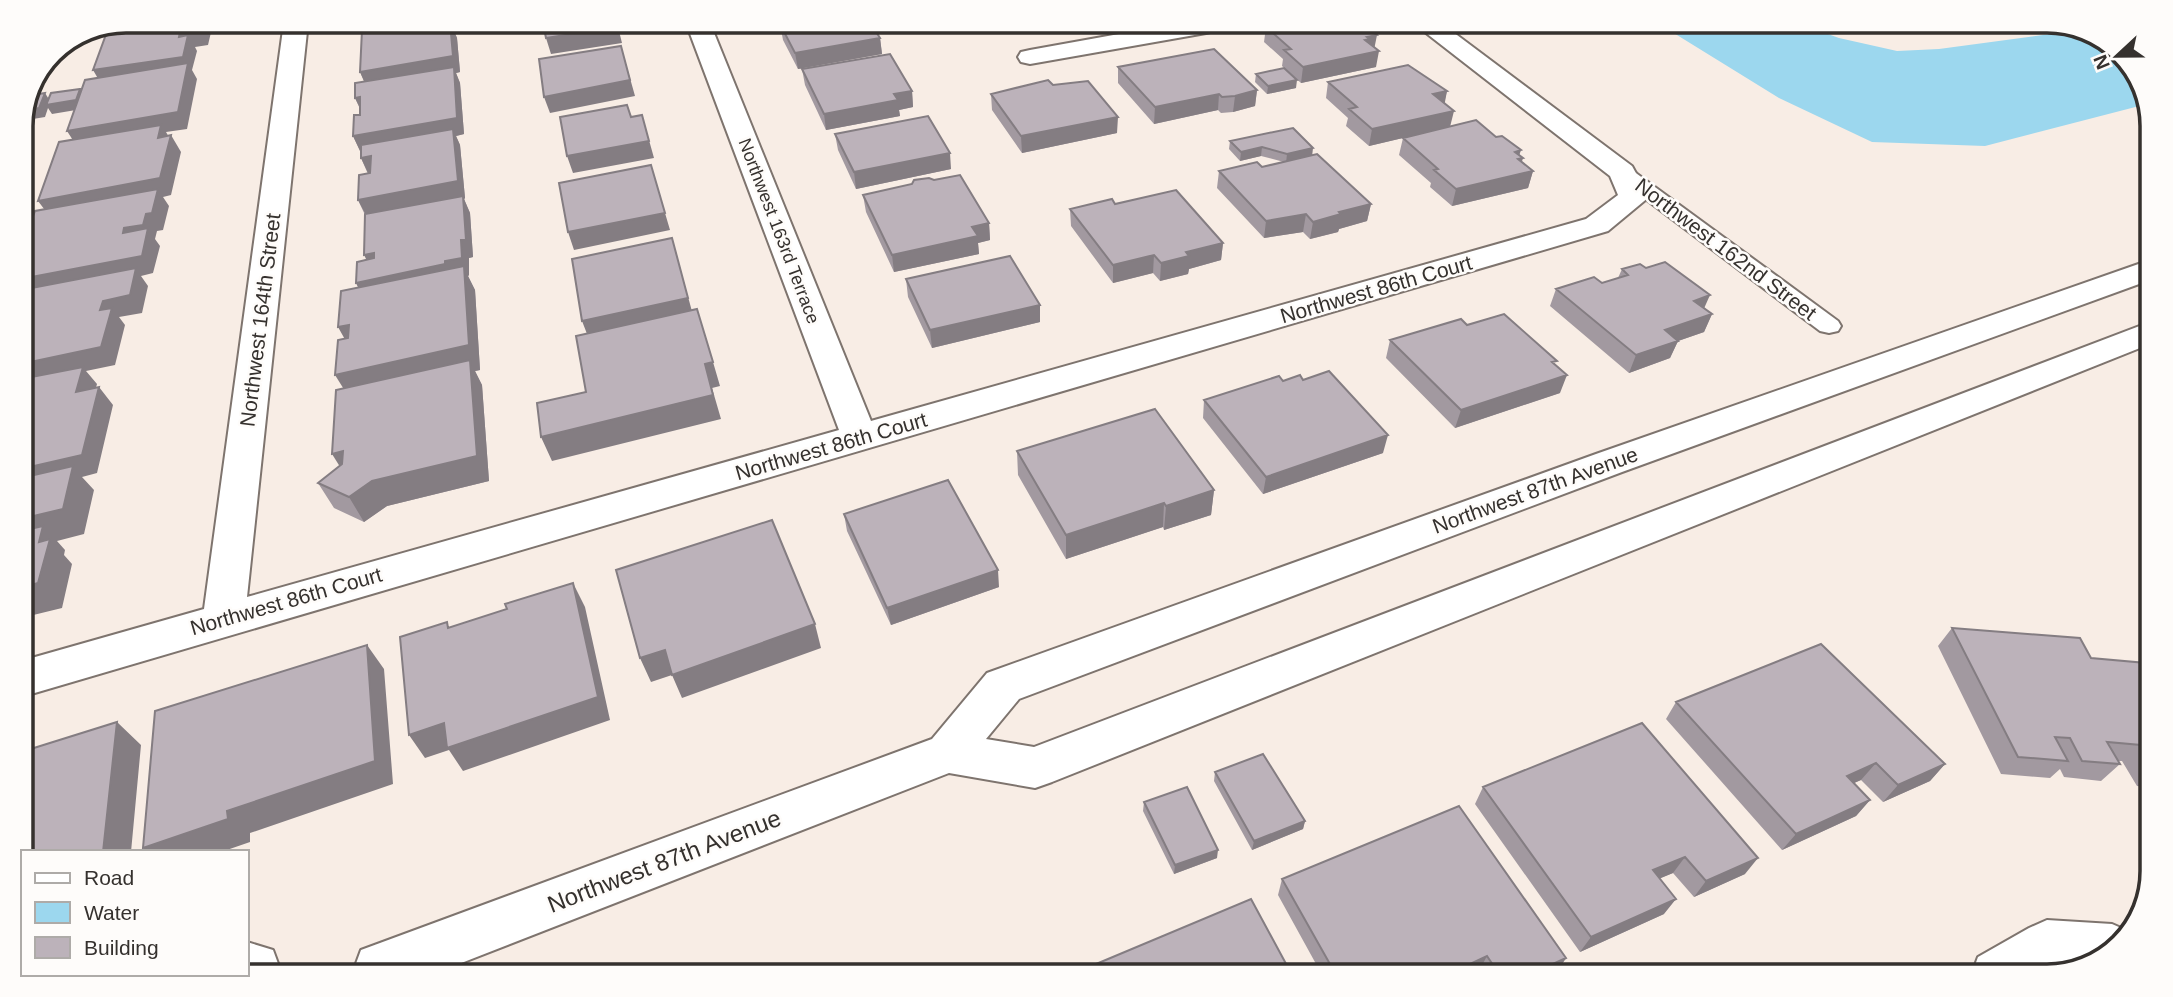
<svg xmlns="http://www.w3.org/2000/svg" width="2173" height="997" font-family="Arial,sans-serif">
  <rect width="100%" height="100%" fill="#f8ede5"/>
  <path fill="#9cd7ee" d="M 1664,27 L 1811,28 L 1839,38 L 1897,51 L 1939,49 L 2087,29 L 2134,67 L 2147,104 L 1985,146 L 1872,142 L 1779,98 Z"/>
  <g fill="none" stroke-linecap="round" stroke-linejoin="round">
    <defs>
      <path id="service" d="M 1622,166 L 1629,168 L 1838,321 L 1841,326 L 1838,331 L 1829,333 L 1820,331 L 1615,176 L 1612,172 L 1615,168 Z"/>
      <path id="minor" d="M 284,22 L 308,22 L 247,597 L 839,430 L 686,23 L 710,23 L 871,421 L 1586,219 L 1618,195 L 1610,176 L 1417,26 L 1445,26 L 1632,166 L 1649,197 L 1608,231 L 21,697 L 21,661 L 204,609 Z
        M 1169,25 L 1218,26 L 1214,31 L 1206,33 L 1030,64 L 1021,62 L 1018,57 L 1021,52 L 1030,50 Z
        M 2047,920 L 2112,924 L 2128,931 L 2106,958 L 2059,972 L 2053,972 L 2046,976 L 1971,976 L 1978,957 L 2029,928 Z"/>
      <path id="tertiary" d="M 2150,260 L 2150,280 L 1622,472 L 1019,699 L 986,739 L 1034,747 L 2150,322 L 2150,344 L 1052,782 L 1035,788 L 949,773 L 446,969 L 354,969 L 361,950 L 380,943 L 932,739 L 987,673 L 1596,454 Z
        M 247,942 L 273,950 L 280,969 L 247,968 Z"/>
    </defs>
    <use href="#service" stroke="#7e746e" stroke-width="4"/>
    <use href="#minor" stroke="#7e746e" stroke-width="4"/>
    <use href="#tertiary" stroke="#7e746e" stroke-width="4"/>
    <use href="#service" fill="#fff" fill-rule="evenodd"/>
    <use href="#minor" fill="#fff" fill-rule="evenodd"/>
    <use href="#tertiary" fill="#fff" fill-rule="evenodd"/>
  </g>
  <path fill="#a299a0" d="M 362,22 L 450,22 L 457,38 L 460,72 L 456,73 L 460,83 L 464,134 L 456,136 L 460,145 L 465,198 L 464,199 L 470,213 L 473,257 L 469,258 L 469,275 L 468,276 L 475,290 L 480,370 L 475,371 L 482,385 L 489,481 L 387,506 L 364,522 L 334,508 L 318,483 L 340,466 L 345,339 L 358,287 L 356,283 L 366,260 L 365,215 L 358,200 L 368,174 L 361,158 L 361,153 L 353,136 L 360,115 L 360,109 L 355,98 L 364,81 L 360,72 L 365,30 Z
    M 780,24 L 880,38 L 882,54 L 798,69 L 783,40 Z
    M 1266,27 L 1375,48 L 1376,67 L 1301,83 L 1282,66 L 1283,59 L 1264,42 Z
    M 1118,67 L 1257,90 L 1255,106 L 1233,112 L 1221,113 L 1218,110 L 1154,124 L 1118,83 Z
    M 802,69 L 912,91 L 913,107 L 899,110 L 900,116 L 826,130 L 805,85 Z
    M 1256,74 L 1296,88 L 1267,94 L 1255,82 Z
    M 1328,82 L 1447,91 L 1444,103 L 1450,127 L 1519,155 L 1521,162 L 1533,171 L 1528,188 L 1452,206 L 1430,187 L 1431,183 L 1399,155 L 1403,138 L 1415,135 L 1369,146 L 1346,126 L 1348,118 L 1326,98 Z
    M 991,94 L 1117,133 L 1022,153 L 992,110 Z
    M 835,134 L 951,169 L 856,189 L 838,150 Z
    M 1230,141 L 1312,155 L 1371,204 L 1367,221 L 1339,229 L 1338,232 L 1310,239 L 1303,232 L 1264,238 L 1217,188 L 1219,171 L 1262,167 L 1284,162 L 1261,156 L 1240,161 L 1229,149 Z
    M 863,195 L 989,223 L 990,240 L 978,243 L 979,254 L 894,272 L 866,212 Z
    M 1115,204 L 1223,243 L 1221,260 L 1189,269 L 1188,274 L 1160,281 L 1153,273 L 1113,283 L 1071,226 L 1070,209 Z
    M 1622,269 L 1704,308 L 1712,314 L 1704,332 L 1678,341 L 1670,358 L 1629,373 L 1550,306 L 1556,289 L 1602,283 L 1618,278 Z
    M 906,279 L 1040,305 L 1040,322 L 932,348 L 908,297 Z
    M 1467,325 L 1555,365 L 1560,393 L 1455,428 L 1386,358 L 1390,340 Z
    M 1303,380 L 1383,453 L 1263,494 L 1203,418 L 1204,400 L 1283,381 Z
    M 1017,451 L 1214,490 L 1211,515 L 1164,530 L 1163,527 L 1066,559 L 1018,475 Z
    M 844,514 L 999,587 L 891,625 L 847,531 Z
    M 1952,628 L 2091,658 L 2146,663 L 2145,787 L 2137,786 L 2122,761 L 2118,761 L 2120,764 L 2101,781 L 2064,777 L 2060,769 L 2050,778 L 2001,774 L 1938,646 Z
    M 1676,702 L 1945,764 L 1930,781 L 1883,802 L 1861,780 L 1854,783 L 1870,800 L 1856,816 L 1782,850 L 1666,719 Z
    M 1215,772 L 1305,821 L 1303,829 L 1252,850 L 1214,781 Z
    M 1483,787 L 1745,874 L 1694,897 L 1673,873 L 1660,878 L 1664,914 L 1580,952 L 1475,804 Z
    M 1144,802 L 1217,858 L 1174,874 L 1143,811 Z
    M 1282,879 L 1566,958 L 1556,973 L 1554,974 L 1481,974 L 1479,971 L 1472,974 L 1321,973 L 1278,895 Z"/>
  <path fill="#847d82" d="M 126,21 L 214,21 L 209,22 L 212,28 L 208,45 L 195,47 L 197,51 L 192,70 L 197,79 L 187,129 L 166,132 L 170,139 L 171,135 L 181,152 L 171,195 L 163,197 L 169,206 L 163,230 L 157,231 L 155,239 L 160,246 L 153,273 L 141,276 L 148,286 L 142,313 L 119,317 L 125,325 L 115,365 L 86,371 L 97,384 L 90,410 L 21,385 L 21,364 L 100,310 L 103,301 L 21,297 L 21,279 L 51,218 L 38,201 L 78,148 L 67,131 L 103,87 L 93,70 L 114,26 Z
    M 362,22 L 450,22 L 368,37 Z
    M 450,22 L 457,38 L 460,72 L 456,73 L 460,83 L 464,134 L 456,136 L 460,145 L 465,198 L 464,199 L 470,213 L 473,257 L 469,258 L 469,275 L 468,276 L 475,290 L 480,370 L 475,371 L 482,385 L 489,481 L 387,506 L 364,522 L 349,497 L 350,399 L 335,375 L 365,300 L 356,283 L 445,264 L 367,217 L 358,200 L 458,181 L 361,153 L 353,136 L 367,88 L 360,72 Z
    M 617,23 L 622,43 L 551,54 L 546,38 Z
    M 928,24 L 949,24 L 928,28 Z
    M 971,25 L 989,25 L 971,29 Z
    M 1377,35 L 1374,50 L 1379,51 L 1376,67 L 1301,83 L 1303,67 L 1365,40 L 1367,37 Z
    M 880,38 L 882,54 L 798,69 L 795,53 Z
    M 621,46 L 635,96 L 550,113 L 544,97 Z
    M 1297,80 L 1296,88 L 1267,94 L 1268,86 Z
    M 80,89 L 86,97 L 82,109 L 52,114 L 48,108 L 45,117 L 21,121 L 25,111 L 45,93 L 50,101 Z
    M 1257,90 L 1255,106 L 1233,112 L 1235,96 Z
    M 912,91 L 913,107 L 899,110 L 900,116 L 826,130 L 824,114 L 894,94 Z
    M 1447,91 L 1444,107 L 1433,94 Z
    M 1219,94 L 1218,110 L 1154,124 L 1155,107 Z
    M 360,97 L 363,114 L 355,98 Z
    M 1454,111 L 1450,127 L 1369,146 L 1372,129 Z
    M 642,115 L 654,158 L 573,173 L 567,156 Z
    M 1118,117 L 1117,133 L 1022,153 L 1021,136 Z
    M 1262,147 L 1261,156 L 1240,161 L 1241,152 Z
    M 1313,148 L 1312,157 L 1286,163 L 1287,154 Z
    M 1521,150 L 1518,159 L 1523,158 L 1518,175 L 1533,171 L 1528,188 L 1452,206 L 1456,189 L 1515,152 Z
    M 950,153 L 951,169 L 856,189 L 854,172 Z
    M 371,156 L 379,173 L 369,175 L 361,158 Z
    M 1371,204 L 1367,221 L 1339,229 L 1338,232 L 1310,239 L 1313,222 L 1339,212 Z
    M 665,213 L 670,230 L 574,250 L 568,232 Z
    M 1306,214 L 1303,232 L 1264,238 L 1266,221 Z
    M 989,223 L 990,240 L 978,243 L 979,254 L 894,272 L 892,255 L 972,227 Z
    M 672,238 L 693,315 L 589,339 L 582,321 Z
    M 1223,243 L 1221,260 L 1189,269 L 1188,274 L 1160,281 L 1161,263 L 1186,252 Z
    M 374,253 L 373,272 L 364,255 Z
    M 1154,255 L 1153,273 L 1113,283 L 1113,265 Z
    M 1710,295 L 1702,313 L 1694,301 Z
    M 1040,305 L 1040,322 L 932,348 L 930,330 Z
    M 1712,314 L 1704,332 L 1678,341 L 1670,358 L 1629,373 L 1636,355 L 1665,330 Z
    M 349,325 L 352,352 L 338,327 Z
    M 713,362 L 720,386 L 712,388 L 721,419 L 552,461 L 541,437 L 705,364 Z
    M 1567,375 L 1560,393 L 1455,428 L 1461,410 Z
    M 99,387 L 113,405 L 97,473 L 82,477 L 94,490 L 84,534 L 57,541 L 65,550 L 64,555 L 72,564 L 62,608 L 21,618 L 21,469 Z
    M 1388,435 L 1383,453 L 1263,494 L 1266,477 Z
    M 343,451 L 347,478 L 332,454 Z
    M 1214,490 L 1211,515 L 1164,530 L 1166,506 Z
    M 1164,503 L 1163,527 L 1066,559 L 1066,535 Z
    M 998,570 L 999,587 L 891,625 L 887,608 Z
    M 573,583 L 585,607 L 610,720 L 463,771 L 449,750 L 425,758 L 409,735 Z
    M 815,624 L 821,648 L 682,698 L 672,675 Z
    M 367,645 L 384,669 L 393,784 L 250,833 L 250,842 L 221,852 L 148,852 L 143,848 Z
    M 665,650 L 675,674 L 651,682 L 640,658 Z
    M 117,722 L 141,745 L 131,852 L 103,852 Z
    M 1876,763 L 1861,780 L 1833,792 L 1847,776 Z
    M 1945,764 L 1930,781 L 1883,802 L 1898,785 Z
    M 1870,800 L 1856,816 L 1782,850 L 1796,834 Z
    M 1305,821 L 1303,829 L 1252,850 L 1254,841 Z
    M 1218,850 L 1217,858 L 1174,874 L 1175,865 Z
    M 1685,857 L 1673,873 L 1642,886 L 1653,870 Z
    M 1758,858 L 1745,874 L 1694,897 L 1706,881 Z
    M 1676,899 L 1664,914 L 1580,952 L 1591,937 Z
    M 1487,956 L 1479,971 L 1472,974 L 1452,974 Z
    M 1566,958 L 1556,973 L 1554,974 L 1531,974 Z"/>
  <path fill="#bcb2ba" stroke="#847d82" stroke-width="2" d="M 145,21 L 202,21 L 200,29 L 180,32 L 179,37 L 188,35 L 183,57 L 93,70 L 108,29 L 115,25 Z
    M 412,22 L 435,22 L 435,25 L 450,22 L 453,56 L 360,72 L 362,30 Z
    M 543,23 L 616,23 L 617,27 L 546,38 Z
    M 780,24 L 871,24 L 880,38 L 795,53 Z
    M 1270,26 L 1367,26 L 1377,35 L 1367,37 L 1370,39 L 1365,40 L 1379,51 L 1303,67 L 1284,50 L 1291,49 L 1266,27 Z
    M 621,46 L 630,80 L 544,97 L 539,59 Z
    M 1214,49 L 1257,90 L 1235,96 L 1222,97 L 1219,94 L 1155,107 L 1118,67 Z
    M 890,54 L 912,91 L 894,94 L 898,100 L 824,114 L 802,69 Z
    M 188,63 L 178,112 L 67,131 L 85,80 Z
    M 1408,65 L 1447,91 L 1433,94 L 1454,111 L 1372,129 L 1349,109 L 1357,107 L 1328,82 Z
    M 454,67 L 457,118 L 353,136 L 354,115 L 360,115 L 360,97 L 355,98 L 355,83 Z
    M 1284,68 L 1297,80 L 1268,86 L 1256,74 Z
    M 1048,80 L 1053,85 L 1088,81 L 1118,117 L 1021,136 L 991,94 Z
    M 80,89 L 76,100 L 46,105 L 51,93 Z
    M 45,93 L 39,108 L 25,111 L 32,95 Z
    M 627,105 L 631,117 L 642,115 L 649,141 L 567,156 L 560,117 Z
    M 928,116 L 950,153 L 854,172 L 835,134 Z
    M 1476,120 L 1496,137 L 1502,136 L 1521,150 L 1515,152 L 1523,158 L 1518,159 L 1533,171 L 1456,189 L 1434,170 L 1438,169 L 1403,138 Z
    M 161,125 L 158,138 L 171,135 L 160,178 L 38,201 L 59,142 Z
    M 1293,128 L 1313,148 L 1287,154 L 1262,147 L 1241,152 L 1230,141 Z
    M 453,129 L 458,181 L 358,200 L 359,175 L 370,173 L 371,156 L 361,158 L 361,145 Z
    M 1317,154 L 1371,204 L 1339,212 L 1341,214 L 1313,222 L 1306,214 L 1266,221 L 1219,171 L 1257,162 L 1262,167 Z
    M 651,165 L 665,213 L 568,232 L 559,183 Z
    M 960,175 L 989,223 L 972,227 L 978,236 L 892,255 L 863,195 L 912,184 L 914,180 L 929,178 L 934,180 Z
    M 158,189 L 152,213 L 146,214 L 143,225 L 124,228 L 123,233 L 148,228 L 142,256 L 21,279 L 21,248 L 35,211 Z
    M 1176,190 L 1223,243 L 1186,252 L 1189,256 L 1161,263 L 1154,255 L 1113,265 L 1070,209 L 1112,199 L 1115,204 Z
    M 463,196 L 466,240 L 461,240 L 462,258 L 445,261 L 445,264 L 356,283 L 357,262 L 374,258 L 374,253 L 364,255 L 365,214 Z
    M 672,238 L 688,298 L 582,321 L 572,259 Z
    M 1010,256 L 1040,305 L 930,330 L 906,279 Z
    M 1665,262 L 1710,295 L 1694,301 L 1712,314 L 1665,330 L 1678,341 L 1636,355 L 1556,289 L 1594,277 L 1602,283 L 1628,275 L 1622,269 L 1640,264 L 1646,268 Z
    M 464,266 L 469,345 L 335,375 L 338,340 L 348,338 L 349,325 L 338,327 L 341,291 Z
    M 136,268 L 130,295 L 103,301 L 100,310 L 112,308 L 101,347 L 21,364 L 21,290 Z
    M 697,309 L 713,362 L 705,364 L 713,395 L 541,437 L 537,403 L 586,392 L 576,336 Z
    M 1504,314 L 1557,361 L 1552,362 L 1567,375 L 1461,410 L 1390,340 L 1461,319 L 1467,325 Z
    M 470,360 L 477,456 L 372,481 L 349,497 L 318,483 L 342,464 L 343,451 L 332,454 L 336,390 Z
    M 83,367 L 76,392 L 99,387 L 82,455 L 21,469 L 21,379 Z
    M 1329,371 L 1388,435 L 1266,477 L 1204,400 L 1279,376 L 1283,381 L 1300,375 L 1303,380 Z
    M 1155,409 L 1214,490 L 1166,506 L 1164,503 L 1066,535 L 1017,451 Z
    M 73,466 L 63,509 L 21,519 L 21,478 Z
    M 948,480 L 998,570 L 887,608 L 844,514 Z
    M 772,520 L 815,624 L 672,675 L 665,650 L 640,658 L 616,570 Z
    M 43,526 L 39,542 L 50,539 L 38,583 L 21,588 L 21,531 Z
    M 573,583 L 598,697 L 447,748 L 444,723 L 409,735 L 400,637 L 447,622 L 448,628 L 507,609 L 505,604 Z
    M 1952,628 L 2080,638 L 2091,658 L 2146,663 L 2145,751 L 2141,745 L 2107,742 L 2120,764 L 2082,761 L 2070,738 L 2055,737 L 2068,761 L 2018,757 Z
    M 1821,644 L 1945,764 L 1898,785 L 1876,763 L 1847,776 L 1870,800 L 1796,834 L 1676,702 Z
    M 367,645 L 375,761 L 227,811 L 228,819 L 143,848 L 155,711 Z
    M 117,722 L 103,852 L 23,852 L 23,882 L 21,878 L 21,752 Z
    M 1642,723 L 1758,858 L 1706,881 L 1685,857 L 1653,870 L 1676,899 L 1591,937 L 1483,787 Z
    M 1263,754 L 1305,821 L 1254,841 L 1215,772 Z
    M 1187,787 L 1218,850 L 1175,865 L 1144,802 Z
    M 1459,806 L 1566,958 L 1531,974 L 1499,974 L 1487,956 L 1453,972 L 1453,974 L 1335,973 L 1282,879 Z
    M 1251,899 L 1291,973 L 1077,972 Z"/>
  <g text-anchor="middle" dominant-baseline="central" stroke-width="5" stroke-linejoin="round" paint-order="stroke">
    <g font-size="18" fill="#35312e" stroke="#fefcfa">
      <text transform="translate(779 231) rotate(69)">Northwest 163rd Terrace</text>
    </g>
    <g font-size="21" fill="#35312e" stroke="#fefcfa">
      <text transform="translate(1726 249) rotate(37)">Northwest 162nd Street</text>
      <text transform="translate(1376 289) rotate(-16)">Northwest 86th Court</text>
      <text transform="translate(260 320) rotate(-83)">Northwest 164th Street</text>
      <text transform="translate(831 446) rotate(-16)">Northwest 86th Court</text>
      <text transform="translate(1535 490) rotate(-20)">Northwest 87th Avenue</text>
      <text transform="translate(286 601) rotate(-16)">Northwest 86th Court</text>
    </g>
    <g font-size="24" fill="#35312e" stroke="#fefcfa">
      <text transform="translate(664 861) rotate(-21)">Northwest 87th Avenue</text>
    </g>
  </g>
  <path d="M0 0H2173V997H0ZM126 33H2047A93 93 0 0 1 2140 126V871A93 93 0 0 1 2047 964H126A93 93 0 0 1 33 871V126A93 93 0 0 1 126 33Z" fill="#fefcfa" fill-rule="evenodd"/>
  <path fill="none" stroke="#35312e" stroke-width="3.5" d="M126 33H2047A93 93 0 0 1 2140 126V871A93 93 0 0 1 2047 964H126A93 93 0 0 1 33 871V126A93 93 0 0 1 126 33Z"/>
  <rect x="21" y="850" width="228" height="126" fill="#fefcfa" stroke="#aeaba8" stroke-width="2"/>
  <rect x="35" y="873" width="35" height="10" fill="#ffffff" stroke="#aeaba8" stroke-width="2"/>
  <text x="84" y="885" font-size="21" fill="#35312e">Road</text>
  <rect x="35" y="902" width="35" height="21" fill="#9cd7ee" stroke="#aeaba8" stroke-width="2"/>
  <text x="84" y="920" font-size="21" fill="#35312e">Water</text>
  <rect x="35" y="937" width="35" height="21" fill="#bcb2ba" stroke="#aeaba8" stroke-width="2"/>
  <text x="84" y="955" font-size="21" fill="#35312e">Building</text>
  <g transform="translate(2117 56) rotate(248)" stroke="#fefcfa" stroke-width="5" paint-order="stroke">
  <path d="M0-5L12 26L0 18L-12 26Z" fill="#35312e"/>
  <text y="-10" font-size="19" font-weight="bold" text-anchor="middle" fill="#35312e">N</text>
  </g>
</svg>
